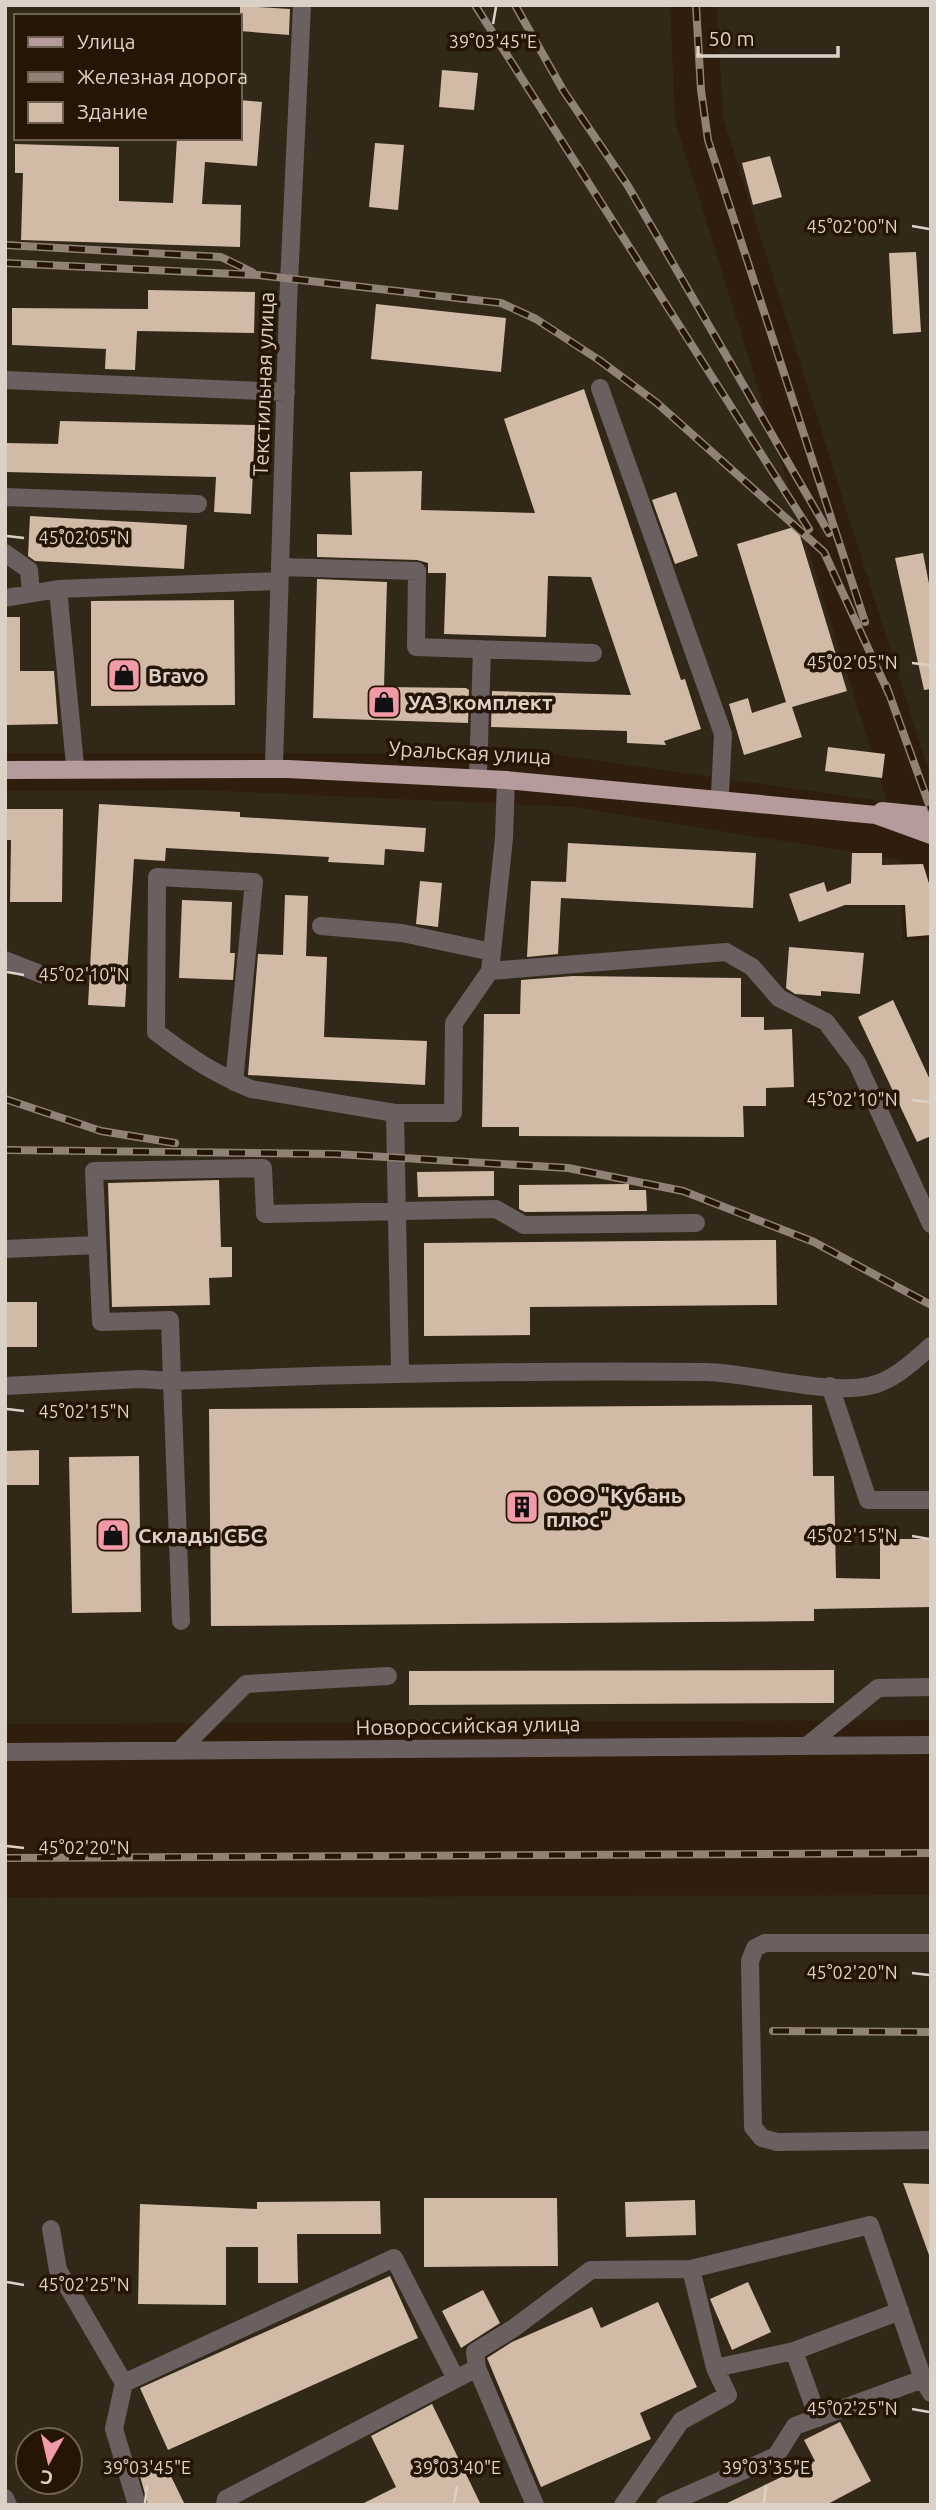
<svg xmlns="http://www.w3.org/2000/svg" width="936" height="2510" font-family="Ubuntu,sans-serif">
  <rect width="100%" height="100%" fill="#2f1e0d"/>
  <path fill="#312818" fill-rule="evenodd" d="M 5,5 L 670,5 L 675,121 L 887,802 L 552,754 L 5,753 ZM 16,16 L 240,16 L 240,138 L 16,138 Z
    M 717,5 L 931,5 L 931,779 L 723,118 Z
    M 202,790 L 574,807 L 900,860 L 903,940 L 931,939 L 931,1720 L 5,1724 L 5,791 Z
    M 931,1895 L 931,2505 L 5,2505 L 5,1898 ZM 28,2440 L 70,2440 L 70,2482 L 28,2482 Z"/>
  <path fill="#d1bba6" d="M 240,6 L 290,9 L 289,35 L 240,31 Z
    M 442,70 L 478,73 L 474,110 L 439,107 Z
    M 240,100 L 262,102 L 257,166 L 205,162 L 202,204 L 241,205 L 240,247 L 21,240 L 23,173 L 15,173 L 15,144 L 119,147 L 119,201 L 173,203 L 177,138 L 240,138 Z
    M 375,143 L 404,145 L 398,210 L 369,207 Z
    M 770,156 L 782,197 L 753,205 L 742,163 Z
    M 916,252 L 921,332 L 893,334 L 889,253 Z
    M 148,290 L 255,292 L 254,333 L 137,331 L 135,370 L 105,369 L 106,349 L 12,345 L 12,308 L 148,309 Z
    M 376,304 L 506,318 L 501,372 L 371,359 Z
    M 584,389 L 681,680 L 685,679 L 701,729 L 664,741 L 666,745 L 627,743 L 627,731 L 491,727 L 492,691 L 631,695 L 591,577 L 548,576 L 546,637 L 444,634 L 446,573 L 428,573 L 428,563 L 417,560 L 317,557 L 317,534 L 352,535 L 350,472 L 422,471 L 421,510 L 535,513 L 504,419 Z
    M 60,421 L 255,425 L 251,514 L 214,512 L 216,477 L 5,472 L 5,443 L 58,444 Z
    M 676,492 L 698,556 L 675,564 L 652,500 Z
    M 30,516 L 187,525 L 184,569 L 35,561 L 28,556 Z
    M 797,526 L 847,691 L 792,707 L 802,737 L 744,755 L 729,704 L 748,698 L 752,713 L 786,702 L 737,544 Z
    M 923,553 L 931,594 L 931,689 L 924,690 L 895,558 Z
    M 317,579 L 387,582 L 384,687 L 466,688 L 469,690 L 468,723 L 313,718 Z
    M 234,600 L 235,705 L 91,706 L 91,601 Z
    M 5,617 L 20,617 L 20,671 L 54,671 L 58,724 L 5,725 Z
    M 828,747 L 885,754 L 882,778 L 825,771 Z
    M 99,804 L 240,812 L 240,817 L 426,828 L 424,852 L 385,849 L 384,865 L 328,862 L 329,857 L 166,848 L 165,861 L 134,859 L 125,1007 L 88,1005 Z
    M 5,809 L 63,809 L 62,902 L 10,902 L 11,840 L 5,840 Z
    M 568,843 L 756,853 L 753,908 L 561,898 L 558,954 L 527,957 L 531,881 L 566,882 Z
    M 852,853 L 882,853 L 882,865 L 923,864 L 931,890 L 931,935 L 907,937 L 905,905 L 845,905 L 799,922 L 789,894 L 824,882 L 827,892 L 851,883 Z
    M 420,881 L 442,883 L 438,927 L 416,924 Z
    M 285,895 L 308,896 L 306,956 L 327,957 L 324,1037 L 427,1041 L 425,1085 L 248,1075 L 258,954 L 283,955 Z
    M 182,900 L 232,902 L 230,953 L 235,953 L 233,980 L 179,978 Z
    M 789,947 L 864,953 L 860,994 L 821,991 L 821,996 L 795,994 L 786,988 Z
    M 573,976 L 741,978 L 741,1017 L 764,1017 L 764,1030 L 792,1029 L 794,1087 L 766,1088 L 766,1106 L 743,1106 L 744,1137 L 519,1136 L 519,1127 L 482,1127 L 484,1014 L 520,1014 L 521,980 Z
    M 893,1000 L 931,1082 L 931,1136 L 917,1142 L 858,1017 Z
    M 494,1171 L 494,1196 L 418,1197 L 417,1172 Z
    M 219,1180 L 221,1247 L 232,1247 L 232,1277 L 209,1278 L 210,1305 L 112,1307 L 108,1183 Z
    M 629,1184 L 629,1190 L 646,1190 L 647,1211 L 525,1212 L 519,1209 L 519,1185 Z
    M 776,1240 L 777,1305 L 530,1307 L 530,1335 L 424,1336 L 424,1243 Z
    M 5,1302 L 37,1302 L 37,1347 L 5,1347 Z
    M 812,1405 L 813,1476 L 834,1476 L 836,1578 L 880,1579 L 880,1539 L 931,1539 L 931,1607 L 814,1609 L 814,1621 L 211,1626 L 209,1409 Z
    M 39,1450 L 39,1485 L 5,1485 L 5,1451 Z
    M 139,1456 L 141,1612 L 72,1613 L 69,1457 Z
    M 834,1670 L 834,1703 L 409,1705 L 409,1671 Z
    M 903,2183 L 931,2184 L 931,2255 L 929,2255 Z
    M 424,2198 L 557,2198 L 558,2266 L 424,2267 Z
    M 695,2200 L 696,2235 L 626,2237 L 625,2202 Z
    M 380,2201 L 381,2234 L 297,2234 L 298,2283 L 258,2283 L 258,2247 L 226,2247 L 226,2305 L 138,2304 L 140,2204 L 257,2209 L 257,2202 Z
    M 390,2276 L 418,2338 L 168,2450 L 140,2388 Z
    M 748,2282 L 771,2332 L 732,2350 L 710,2299 Z
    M 483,2290 L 500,2323 L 461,2348 L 442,2311 Z
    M 658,2302 L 697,2387 L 640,2413 L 651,2439 L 541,2487 L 487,2358 L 512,2342 L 592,2307 L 601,2328 Z
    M 432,2404 L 481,2505 L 360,2505 L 396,2487 L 371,2436 Z
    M 840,2422 L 871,2481 L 826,2505 L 723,2505 L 815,2461 L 804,2440 Z
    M 165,2464 L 185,2505 L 148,2505 L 140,2476 Z"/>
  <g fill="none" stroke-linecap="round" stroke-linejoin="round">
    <path stroke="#6c5f5f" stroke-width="18" d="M 5,380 L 286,392
      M 600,388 L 723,734 L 720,794
      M 5,497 L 198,504
      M 5,553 L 29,570 L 31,593
      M 280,567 L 417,571 L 416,647 L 593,653
      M 58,589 L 75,765
      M 5,598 L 58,589 L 279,581
      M 274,765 L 288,304 L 302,5
      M 478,774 L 482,649
      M 321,926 L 402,933 L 492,952
      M 5,960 L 43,975
      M 490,971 L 726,952 L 752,967 L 779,998 L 826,1022 L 857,1063 L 931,1224
      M 234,1082 L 254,882 L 157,877 L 156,1032 C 189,1057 213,1073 251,1089 L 395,1113
      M 696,1223 L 524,1225 L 496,1209 L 265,1214 L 263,1168 L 94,1171 L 101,1322 L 170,1320 L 172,1381 C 350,1374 528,1370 706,1372 C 752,1373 826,1395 869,1386 C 893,1381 913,1362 931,1346
      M 5,1249 L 97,1245
      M 400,1372 L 395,1113 L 453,1113 L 454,1023 L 490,971 L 504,838 L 506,780
      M 5,1386 L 140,1379 L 172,1381 L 181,1621
      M 830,1386 L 868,1500 L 931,1500
      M 808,1745 L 878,1688 L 931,1687
      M 180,1750 L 246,1684 L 388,1676
      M 5,1752 L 931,1745
      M 931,1943 L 765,1943 L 755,1948 L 750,1961 L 753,2127 L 762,2138 L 777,2142 L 931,2140
      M 51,2229 L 58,2270 L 124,2383 L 114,2429 L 137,2505
      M 691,2269 L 715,2368
      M 794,2351 L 900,2311
      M 477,2368 L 535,2505
      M 124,2383 L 394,2258 L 456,2379
      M 5,2498 L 8,2505
      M 225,2505 L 226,2499 L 477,2368 L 475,2352 L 514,2328 L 591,2270 L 691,2269 L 870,2225 L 923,2379 L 931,2393
      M 623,2505 L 681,2421 L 728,2395 L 715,2368 L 794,2351 L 818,2418
      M 665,2505 L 776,2456 L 795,2426 L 923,2379"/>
    <path stroke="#b69b9c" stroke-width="18" d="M 5,770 L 288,769 L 506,780 L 876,815 L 931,835
      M 882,811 L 931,816"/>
    <defs>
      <path id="rail" d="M 475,5 L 809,529
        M 515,5 L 563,90 L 628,186 L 829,533
        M 696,5 L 701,90 L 708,140 L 865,622
        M 5,245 L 221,257 L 252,272
        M 5,263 L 258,275 L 501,303 L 536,319 L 599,360 L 657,403 L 824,552 L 889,694
        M 886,685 L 931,810
        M 5,1099 L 101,1131 L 175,1143
        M 5,1150 L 336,1154 L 568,1168 L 683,1191 L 814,1242 L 931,1305
        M 5,1858 L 931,1853
        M 773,2031 L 931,2032"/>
    </defs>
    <use href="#rail" stroke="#908275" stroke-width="8"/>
    <use href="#rail" stroke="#251505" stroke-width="5" stroke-dasharray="16" stroke-linecap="butt"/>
  </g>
  <path fill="none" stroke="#dcd1c6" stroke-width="2.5" d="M 493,24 L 496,7M 912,226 L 929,229M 7,536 L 24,538M 912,663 L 929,665M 7,972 L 24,975M 912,1100 L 929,1102M 7,1409 L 24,1411M 912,1536 L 929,1539M 7,1846 L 24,1848M 912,1973 L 929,1975M 7,2282 L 24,2285M 912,2409 L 929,2412M 145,2503 L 147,2486M 454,2503 L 457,2486M 764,2503 L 766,2486"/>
  <defs>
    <symbol id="shop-square" viewBox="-11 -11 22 22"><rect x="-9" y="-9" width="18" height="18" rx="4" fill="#f39aa8" stroke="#251505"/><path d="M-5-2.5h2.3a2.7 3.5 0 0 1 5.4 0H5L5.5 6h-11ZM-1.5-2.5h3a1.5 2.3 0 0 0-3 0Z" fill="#111"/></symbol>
    <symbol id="building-square" viewBox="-11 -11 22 22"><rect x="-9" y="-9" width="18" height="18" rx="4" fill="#f39aa8" stroke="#251505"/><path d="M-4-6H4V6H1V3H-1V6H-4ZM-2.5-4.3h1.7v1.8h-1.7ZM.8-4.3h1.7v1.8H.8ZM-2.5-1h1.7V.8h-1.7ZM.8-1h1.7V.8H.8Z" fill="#111"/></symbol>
  </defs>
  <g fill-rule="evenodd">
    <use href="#shop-square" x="105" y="656" width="38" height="38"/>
    <use href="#shop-square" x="365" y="683" width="38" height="38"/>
    <use href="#building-square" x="503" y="1488" width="38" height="38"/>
    <use href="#shop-square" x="94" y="1516" width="38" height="38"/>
  </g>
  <g text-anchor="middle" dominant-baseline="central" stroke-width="7" stroke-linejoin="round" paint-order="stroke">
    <g font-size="21" fill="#dcd1c6" stroke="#251505">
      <text transform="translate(263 384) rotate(-88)">Текстильная улица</text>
      <text transform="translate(470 752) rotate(3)">Уральская улица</text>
      <text transform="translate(468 1725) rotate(-1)">Новороссийская улица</text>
    </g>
    <g font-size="21" font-weight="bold" fill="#dcd1c6" stroke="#251505" text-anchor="start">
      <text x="148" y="675">Bravo</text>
      <text x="408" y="702">УАЗ комплект</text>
      <text x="546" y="1495">ООО "Кубань<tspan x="546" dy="24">плюс"</tspan></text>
      <text x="138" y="1535">Склады СБС</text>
    </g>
  </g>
  <g font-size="18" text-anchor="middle" fill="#dcd1c6" stroke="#251505" stroke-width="7" stroke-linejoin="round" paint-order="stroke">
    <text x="493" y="48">39°03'45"E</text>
    <text x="852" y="233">45°02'00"N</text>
    <text x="84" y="544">45°02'05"N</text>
    <text x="852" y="669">45°02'05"N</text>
    <text x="84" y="981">45°02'10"N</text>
    <text x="852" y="1106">45°02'10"N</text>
    <text x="84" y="1418">45°02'15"N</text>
    <text x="852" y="1542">45°02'15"N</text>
    <text x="84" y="1854">45°02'20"N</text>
    <text x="852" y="1979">45°02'20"N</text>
    <text x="84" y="2291">45°02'25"N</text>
    <text x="852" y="2415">45°02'25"N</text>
    <text x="147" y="2474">39°03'45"E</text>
    <text x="457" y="2474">39°03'40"E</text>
    <text x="766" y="2474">39°03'35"E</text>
  </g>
  <rect width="936" height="2510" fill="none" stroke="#dcd1c6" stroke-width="14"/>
  <rect x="14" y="14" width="228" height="126" fill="#251505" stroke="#6e6052" stroke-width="2"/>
  <rect x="28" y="37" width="35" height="10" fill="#b69b9c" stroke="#6e6052" stroke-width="2"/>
  <text x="77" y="49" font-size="21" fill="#dcd1c6">Улица</text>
  <rect x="28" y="72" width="35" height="10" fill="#908275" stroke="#6e6052" stroke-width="2"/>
  <text x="77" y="84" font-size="21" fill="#dcd1c6">Железная дорога</text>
  <rect x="28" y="102" width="35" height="21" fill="#d1bba6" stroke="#6e6052" stroke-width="2"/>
  <text x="77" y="119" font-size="21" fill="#dcd1c6">Здание</text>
  <g transform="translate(49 2461) rotate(188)"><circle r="33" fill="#251505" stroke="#6e6052" stroke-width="2"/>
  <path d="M0-5L12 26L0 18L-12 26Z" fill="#f39aa8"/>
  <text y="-10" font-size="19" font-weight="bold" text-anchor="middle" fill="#dcd1c6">С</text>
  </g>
  <path d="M698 46v10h140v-10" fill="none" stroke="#dcd1c6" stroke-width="3.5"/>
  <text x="708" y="46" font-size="21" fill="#dcd1c6" stroke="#251505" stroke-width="5" paint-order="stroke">50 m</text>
</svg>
